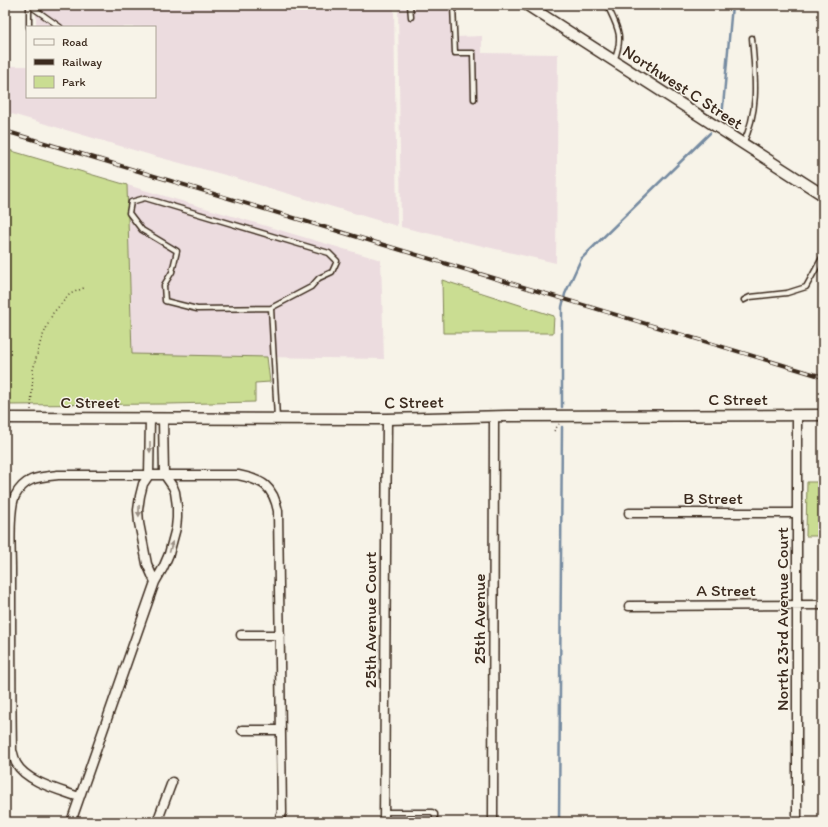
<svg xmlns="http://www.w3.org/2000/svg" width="828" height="827" font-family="Itim,sans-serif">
  <rect width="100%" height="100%" fill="#f7f3e8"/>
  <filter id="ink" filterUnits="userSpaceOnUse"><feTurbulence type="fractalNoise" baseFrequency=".025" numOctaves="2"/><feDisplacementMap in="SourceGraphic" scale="8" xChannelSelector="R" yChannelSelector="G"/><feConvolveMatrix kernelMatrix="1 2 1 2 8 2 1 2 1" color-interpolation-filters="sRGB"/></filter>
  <g filter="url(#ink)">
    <path fill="#ecdcdf" d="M 40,5 L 394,5 L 397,226 L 229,176 L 154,156 L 5,112 L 5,66 L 27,66 L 27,97 L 155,97 L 155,27 L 36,27 L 36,14 L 41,7 Z
      M 398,5 L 455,5 L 456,37 L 482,36 L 482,53 L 558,54 L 556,263 L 401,227 Z
      M 127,185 L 381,260 L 384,359 L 132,355 Z"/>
    <path fill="#cadd92" stroke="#828458" d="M 5,149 L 127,185 L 132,354 L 267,357 L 270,382 L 255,383 L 255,402 L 168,404 L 5,405 Z
      M 442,280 L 554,316 L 553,333 L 443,333 Z
      M 807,482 L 823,482 L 823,536 L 806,536 Z"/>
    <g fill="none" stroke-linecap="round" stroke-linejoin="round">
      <path stroke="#768ba1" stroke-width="2.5" d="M 722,118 L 732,5
        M 562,407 L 562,307 L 565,294 L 581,259 L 710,133
        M 559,822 L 562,427"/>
      <defs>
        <path id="service" d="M 29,5 L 60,27
          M 410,5 L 411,17
          M 453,5 L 455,53 L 473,53 L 474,99
          M 607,5 C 618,28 624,36 614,61
          M 29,6 L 29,27
          M 743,144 C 760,108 755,76 752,38
          M 145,198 L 329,253 L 337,261 L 332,272 L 319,278 L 311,287 L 271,308 L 197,309 L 165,301 L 164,285 L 172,272 L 177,251 L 142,230 L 129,213 L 131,202 Z
          M 744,300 L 750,297 L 787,293 L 806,287 L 823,256
          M 271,308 L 277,418
          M 384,812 L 432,812 L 435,814 L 435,822"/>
        <path id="minor" d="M 797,415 L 797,822
          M 150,419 L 149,475 L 143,484 L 140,496 L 138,510 L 139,523 L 147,564 L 155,582
          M 629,513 L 796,513
          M 629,606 L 823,605
          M 241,635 L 280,635
          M 242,730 L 281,730
          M 79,797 C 60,790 26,782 16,763 C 14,759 14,754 12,751 C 11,690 11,629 11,569 C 11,552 8,510 15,496 C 25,477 39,477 58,475 L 238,475 C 263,480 273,486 278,511 L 282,813 L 278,822
          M 71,822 L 155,582 L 163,568 L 169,554 L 176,528 L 177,518 L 177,506 L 175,492 L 173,487 L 164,474 L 163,419
          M 157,822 L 172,782
          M 384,822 L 387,419
          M 493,822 L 494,417"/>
        <path id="tertiary" d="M 527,5 L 823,195
          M 5,418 L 387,419 L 507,416 L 823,415"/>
      </defs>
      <use href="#service" stroke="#3b2a1e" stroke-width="7"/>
      <use href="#minor" stroke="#3b2a1e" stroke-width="11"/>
      <use href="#tertiary" stroke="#3b2a1e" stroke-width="13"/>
      <path stroke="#3b2a1e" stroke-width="1.5" stroke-dasharray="1 3" stroke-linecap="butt" d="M 31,410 L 33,370 L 41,340 L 53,313 L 70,294 L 86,287
        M 554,431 L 559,424"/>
      <use href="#service" stroke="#f7f3e8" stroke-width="4"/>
      <use href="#minor" stroke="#f7f3e8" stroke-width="8"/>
      <use href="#tertiary" stroke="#f7f3e8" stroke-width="10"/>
      <defs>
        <path id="rail" d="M 5,131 L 823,377"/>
      </defs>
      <use href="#rail" stroke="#3b2a1e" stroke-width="4"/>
      <use href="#rail" stroke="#f7f3e8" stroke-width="2.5" stroke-dasharray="8" stroke-linecap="butt"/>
    </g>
    <defs><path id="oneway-solid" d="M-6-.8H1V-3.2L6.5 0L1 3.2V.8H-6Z"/></defs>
    <g fill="#998e83">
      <use href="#oneway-solid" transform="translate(150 447) rotate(90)"/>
      <use href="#oneway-solid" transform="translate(139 511) rotate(91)"/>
      <use href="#oneway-solid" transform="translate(171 547) rotate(-75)"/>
    </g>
  </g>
  <g text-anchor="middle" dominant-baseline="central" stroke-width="3" stroke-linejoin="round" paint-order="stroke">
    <g font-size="17" fill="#3b2a1e" stroke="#f7f3e8">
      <text transform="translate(683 87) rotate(33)">Northwest C Street</text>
      <text x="738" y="399">C Street</text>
      <text x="90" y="402">C Street</text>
      <text transform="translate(414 402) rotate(-1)">C Street</text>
      <text x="713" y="498">B Street</text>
      <text x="726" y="590">A Street</text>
      <text transform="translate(479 619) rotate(-90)">25th Avenue</text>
      <text transform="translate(782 619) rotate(-90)">North 23rd Avenue Court</text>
      <text transform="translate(370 620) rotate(-90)">25th Avenue Court</text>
    </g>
  </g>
  <rect width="828" height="827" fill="none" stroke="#f7f3e8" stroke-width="20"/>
  <rect x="10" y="10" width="808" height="807" fill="none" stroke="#3b2a1e" stroke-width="1.5" filter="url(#ink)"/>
  <rect x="26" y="26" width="130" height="72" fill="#f7f3e8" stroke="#aca397"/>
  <rect x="34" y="39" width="20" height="6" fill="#f7f3e8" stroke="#aca397"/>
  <text x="62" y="46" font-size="12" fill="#3b2a1e">Road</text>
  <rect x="34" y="59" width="20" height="6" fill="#3b2a1e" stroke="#aca397"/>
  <text x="62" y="66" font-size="12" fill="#3b2a1e">Railway</text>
  <rect x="34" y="76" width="20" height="12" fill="#cadd92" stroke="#aca397"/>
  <text x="62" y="86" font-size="12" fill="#3b2a1e">Park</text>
</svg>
